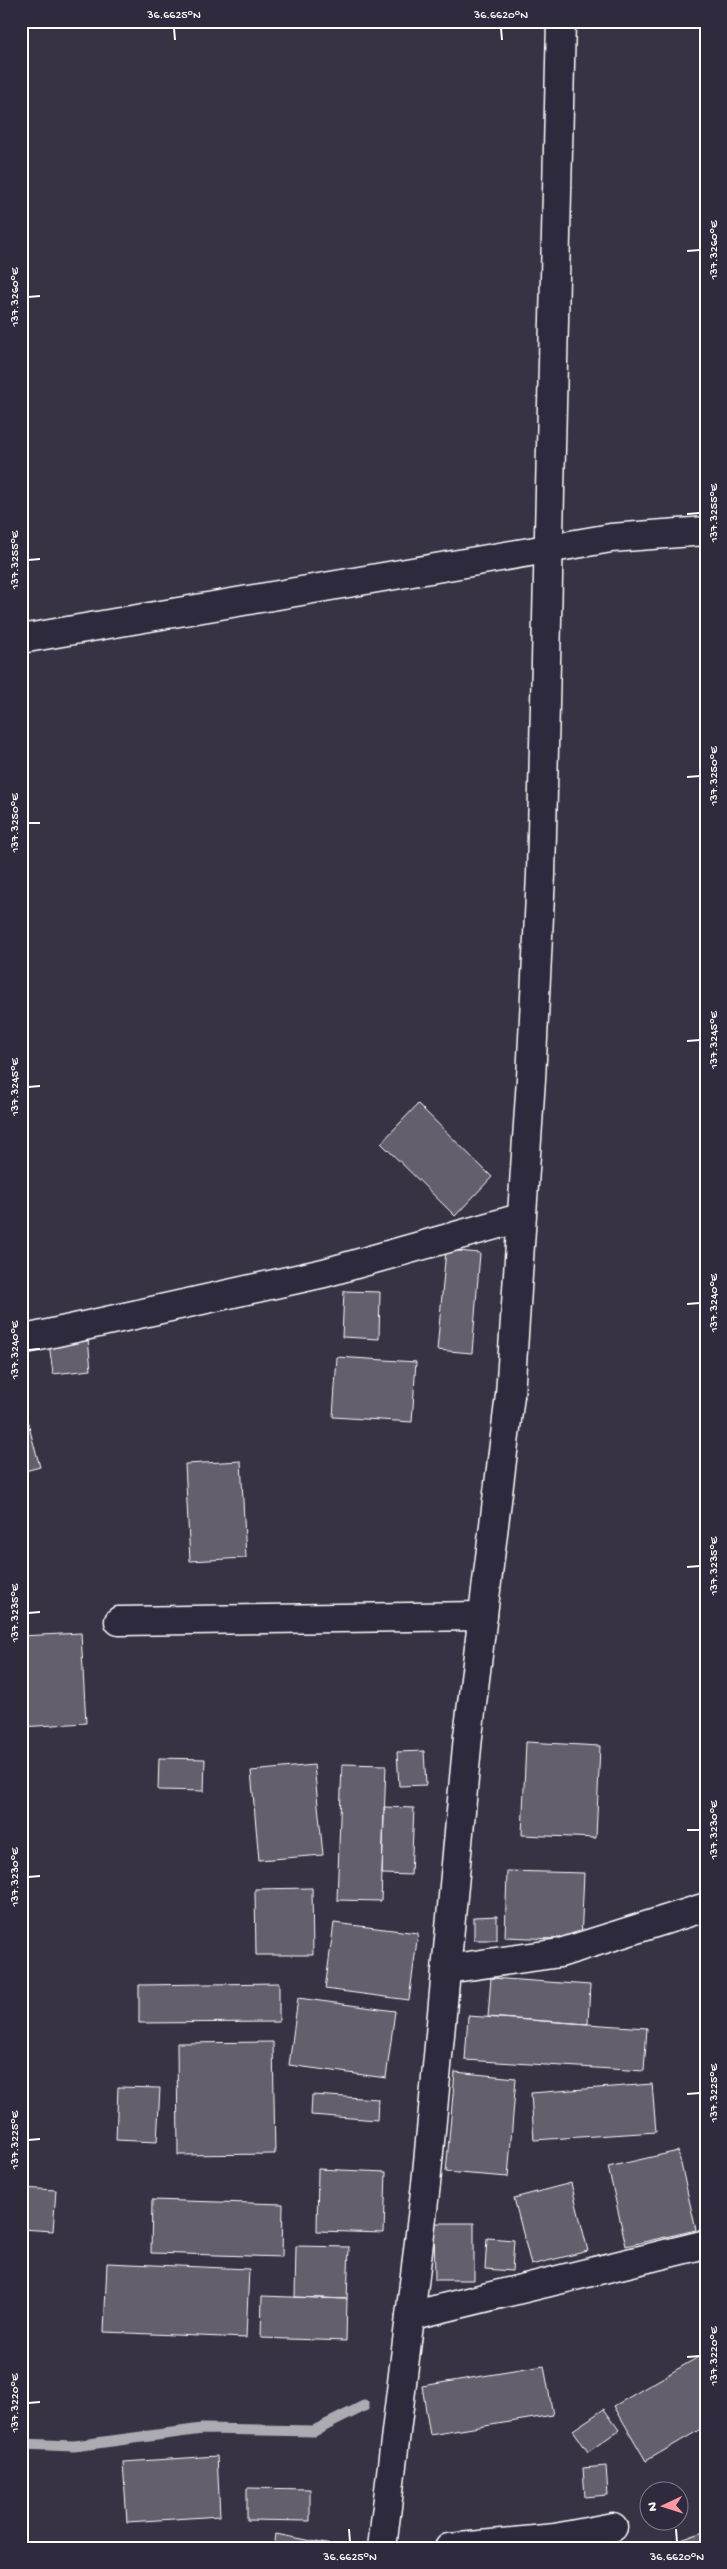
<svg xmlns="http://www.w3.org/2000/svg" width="727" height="2569" font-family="'Gochi Hand',sans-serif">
  <rect width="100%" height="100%" fill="#373345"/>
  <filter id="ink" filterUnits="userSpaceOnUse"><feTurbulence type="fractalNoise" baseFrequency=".02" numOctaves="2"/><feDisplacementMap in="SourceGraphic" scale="10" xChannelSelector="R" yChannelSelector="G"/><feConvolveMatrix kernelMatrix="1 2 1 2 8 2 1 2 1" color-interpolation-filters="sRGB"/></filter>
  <g filter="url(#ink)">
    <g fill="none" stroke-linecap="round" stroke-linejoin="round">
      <path stroke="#adabb2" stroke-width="11" d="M 21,2444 L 74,2446 L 202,2429 L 314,2431 L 364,2406"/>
    </g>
    <path fill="#635f6d" stroke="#fff" d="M 418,1104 L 492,1177 L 455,1216 L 381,1143 Z
      M 446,1250 L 480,1253 L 472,1353 L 437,1350 Z
      M 344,1291 L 380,1292 L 379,1339 L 342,1337 Z
      M 88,1339 L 91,1370 L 53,1374 L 49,1343 Z
      M 337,1357 L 416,1362 L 412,1422 L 333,1417 Z
      M 21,1398 L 40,1467 L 21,1472 Z
      M 241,1461 L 246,1558 L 190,1561 L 185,1464 Z
      M 81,1633 L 86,1723 L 21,1727 L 21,1636 Z
      M 526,1742 L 600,1746 L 596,1838 L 522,1835 Z
      M 424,1751 L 426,1785 L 399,1786 L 397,1752 Z
      M 159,1758 L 205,1759 L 204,1791 L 158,1790 Z
      M 342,1764 L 386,1765 L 381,1901 L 337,1900 Z
      M 314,1765 L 323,1855 L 259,1860 L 251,1771 Z
      M 384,1807 L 414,1808 L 411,1875 L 382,1874 Z
      M 507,1871 L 584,1873 L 581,1940 L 505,1937 Z
      M 312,1888 L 313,1955 L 256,1955 L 255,1889 Z
      M 497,1916 L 497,1940 L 474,1940 L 474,1917 Z
      M 334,1923 L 418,1933 L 409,2000 L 325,1989 Z
      M 491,1978 L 590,1985 L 588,2024 L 488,2017 Z
      M 279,1983 L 279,2022 L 139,2023 L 139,1985 Z
      M 298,1998 L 395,2011 L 386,2078 L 289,2065 Z
      M 468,2016 L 647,2028 L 644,2071 L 465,2060 Z
      M 273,2042 L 275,2154 L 178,2155 L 177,2043 Z
      M 455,2072 L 516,2078 L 508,2177 L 446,2172 Z
      M 652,2084 L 656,2132 L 534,2140 L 531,2093 Z
      M 118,2087 L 160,2088 L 157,2142 L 116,2140 Z
      M 312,2095 L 378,2099 L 377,2120 L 311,2115 Z
      M 678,2151 L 696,2230 L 626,2246 L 608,2167 Z
      M 318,2169 L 386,2172 L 384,2233 L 317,2231 Z
      M 571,2183 L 588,2251 L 531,2265 L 514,2198 Z
      M 21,2188 L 56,2190 L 53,2231 L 21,2229 Z
      M 152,2200 L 283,2204 L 282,2257 L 151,2253 Z
      M 434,2223 L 474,2223 L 474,2280 L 435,2280 Z
      M 487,2238 L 514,2240 L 512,2271 L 485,2269 Z
      M 296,2246 L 349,2247 L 347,2299 L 295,2297 Z
      M 107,2263 L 249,2269 L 246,2338 L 104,2332 Z
      M 262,2296 L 347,2299 L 346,2341 L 261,2338 Z
      M 700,2356 L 706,2366 L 706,2426 L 646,2461 L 614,2406 Z
      M 544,2366 L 553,2415 L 430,2435 L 422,2386 Z
      M 604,2409 L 619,2430 L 588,2452 L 573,2430 Z
      M 217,2456 L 220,2516 L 127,2522 L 123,2462 Z
      M 606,2466 L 608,2495 L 585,2497 L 583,2468 Z
      M 247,2488 L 310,2489 L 310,2521 L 247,2520 Z
      M 706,2531 L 706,2548 L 659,2548 Z
      M 276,2534 L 346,2548 L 274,2548 Z"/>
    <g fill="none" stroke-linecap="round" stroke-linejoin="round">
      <defs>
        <path id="minor" d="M 21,639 L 611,538 L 706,531
          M 21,1340 L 324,1273 L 520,1218
          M 119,1621 L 483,1616
          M 447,1969 L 560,1953 L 706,1907
          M 410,2316 L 706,2244
          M 449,2548 L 555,2538 L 613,2527"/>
        <path id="tertiary" d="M 382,2548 L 426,2184 L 468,1736 L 510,1395 L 531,1079 L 541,875 L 561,21"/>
      </defs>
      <use href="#minor" stroke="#fff" stroke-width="31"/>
      <use href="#tertiary" stroke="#fff" stroke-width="31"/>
      <use href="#minor" stroke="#2f2a3d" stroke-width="28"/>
      <use href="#tertiary" stroke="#2f2a3d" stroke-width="28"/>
    </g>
  </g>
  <path fill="none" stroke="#fff" stroke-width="2" d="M 174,28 L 175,40M 501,28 L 502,40M 687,251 L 700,250M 28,297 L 40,296M 687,514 L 700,513M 28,560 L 40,559M 687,777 L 700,776M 28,823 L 40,823M 687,1041 L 700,1040M 28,1087 L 40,1086M 687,1304 L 700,1303M 28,1350 L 40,1349M 687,1567 L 700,1566M 28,1613 L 40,1612M 687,1830 L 700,1830M 28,1877 L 40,1876M 687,2094 L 700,2093M 28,2140 L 40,2139M 687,2357 L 700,2356M 28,2403 L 40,2402M 349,2529 L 350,2542M 676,2529 L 677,2542"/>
  <rect width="727" height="2569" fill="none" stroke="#2f2a3d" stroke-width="55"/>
  <g transform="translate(664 2506) rotate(266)"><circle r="24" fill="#2f2a3d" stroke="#827f8b"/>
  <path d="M0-4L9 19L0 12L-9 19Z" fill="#ff9aa2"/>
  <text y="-8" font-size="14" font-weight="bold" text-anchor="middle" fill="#ffffff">N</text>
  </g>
  <rect x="28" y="28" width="672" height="2514" fill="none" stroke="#fff" stroke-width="2"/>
  <g font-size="12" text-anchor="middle" fill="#fff">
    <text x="174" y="18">36.6625°N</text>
    <text x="501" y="18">36.6620°N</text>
    <text transform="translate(713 250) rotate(-90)" y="4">137.3260°E</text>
    <text transform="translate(14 297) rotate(-90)" y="4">137.3260°E</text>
    <text transform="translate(713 513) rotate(-90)" y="4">137.3255°E</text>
    <text transform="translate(14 560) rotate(-90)" y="4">137.3255°E</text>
    <text transform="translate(713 776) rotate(-90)" y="4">137.3250°E</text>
    <text transform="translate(14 823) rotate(-90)" y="4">137.3250°E</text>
    <text transform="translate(713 1040) rotate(-90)" y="4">137.3245°E</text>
    <text transform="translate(14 1087) rotate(-90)" y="4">137.3245°E</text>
    <text transform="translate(713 1303) rotate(-90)" y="4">137.3240°E</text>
    <text transform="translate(14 1350) rotate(-90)" y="4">137.3240°E</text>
    <text transform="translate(713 1566) rotate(-90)" y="4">137.3235°E</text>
    <text transform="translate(14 1613) rotate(-90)" y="4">137.3235°E</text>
    <text transform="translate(713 1830) rotate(-90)" y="4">137.3230°E</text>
    <text transform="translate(14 1877) rotate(-90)" y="4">137.3230°E</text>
    <text transform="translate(713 2093) rotate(-90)" y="4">137.3225°E</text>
    <text transform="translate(14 2140) rotate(-90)" y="4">137.3225°E</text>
    <text transform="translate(713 2356) rotate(-90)" y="4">137.3220°E</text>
    <text transform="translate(14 2403) rotate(-90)" y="4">137.3220°E</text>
    <text x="350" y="2560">36.6625°N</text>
    <text x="677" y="2560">36.6620°N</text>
  </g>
</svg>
